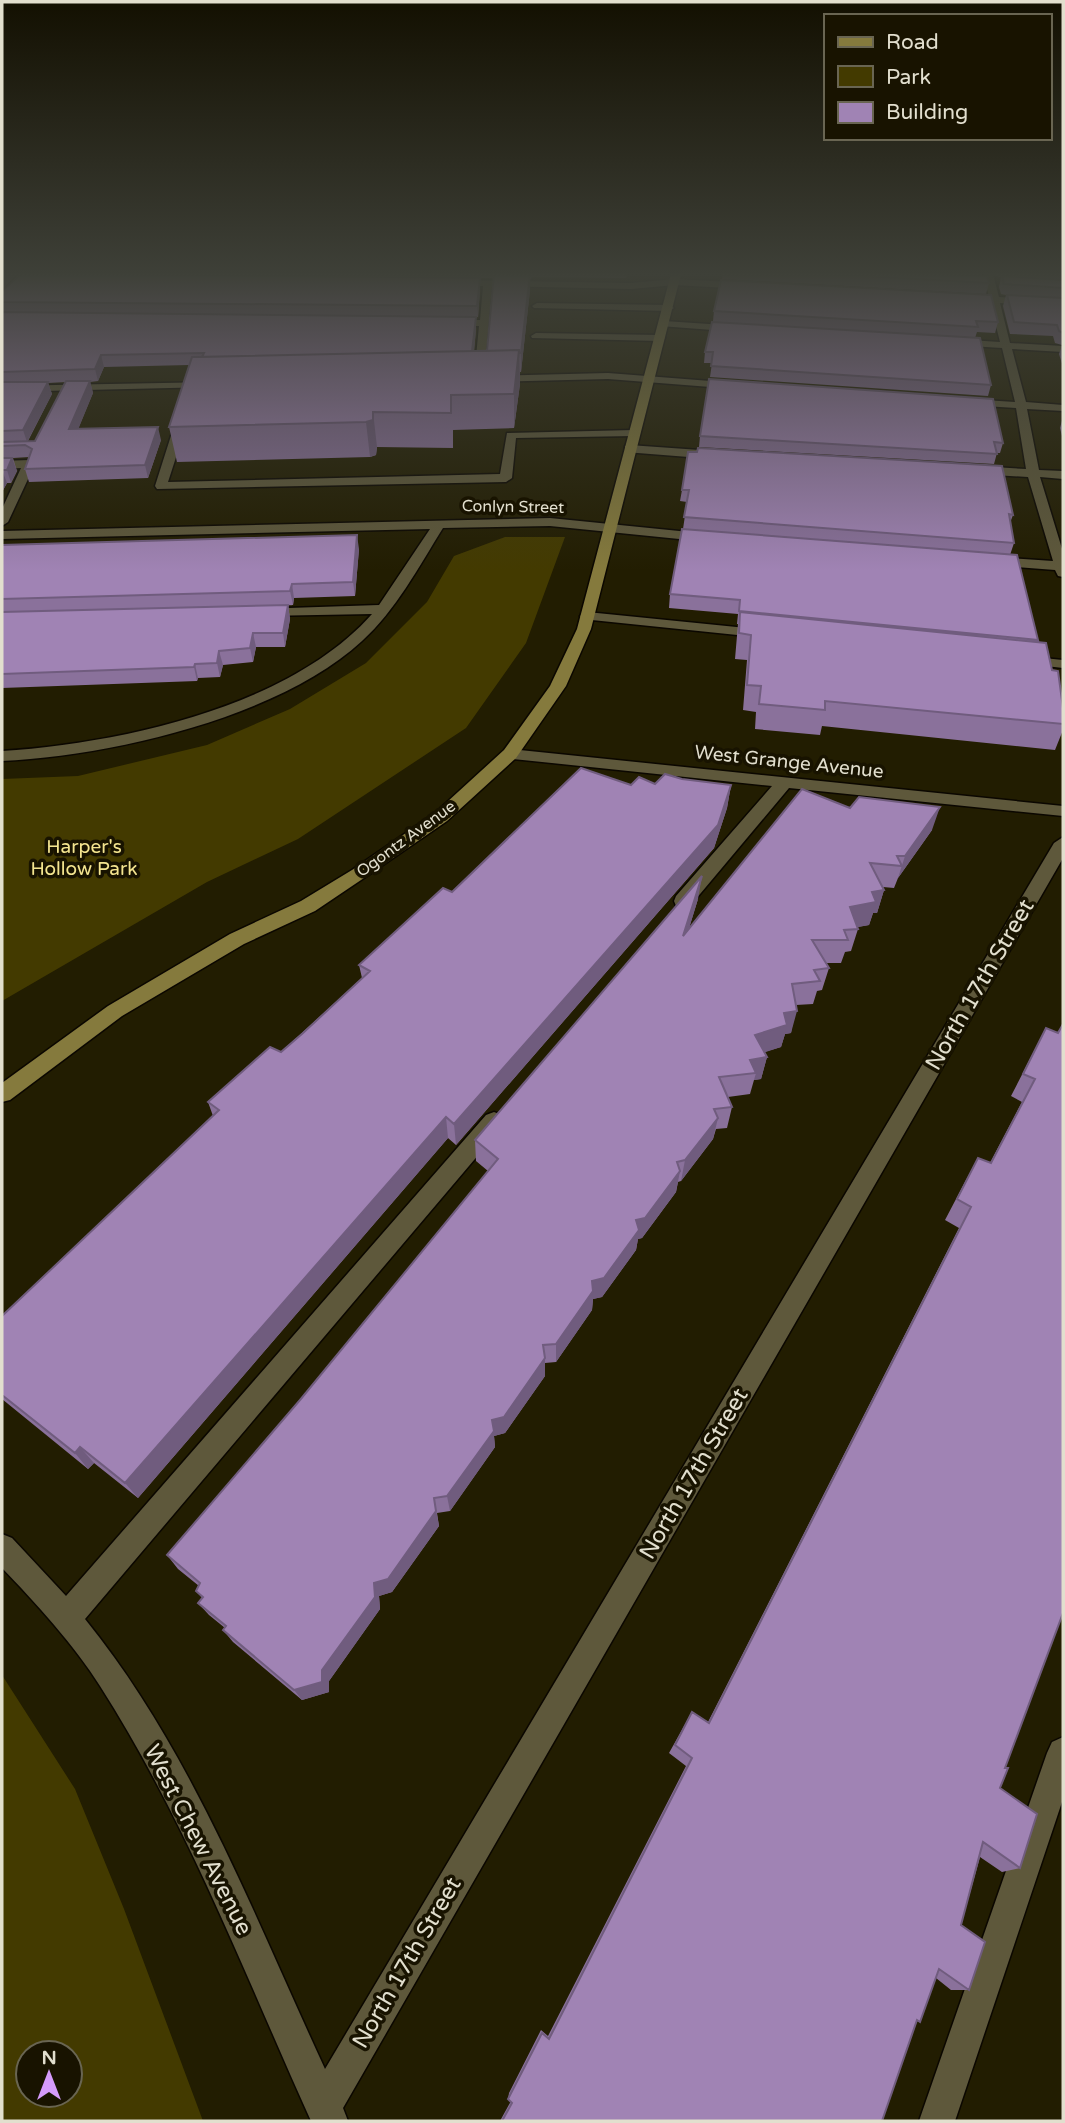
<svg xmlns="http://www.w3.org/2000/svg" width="1065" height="2123" font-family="'Varela Round',sans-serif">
  <rect width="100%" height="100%" fill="#221d01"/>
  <path fill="#433a00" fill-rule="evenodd" d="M 505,537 L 565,537 L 526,643 L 466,728 L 298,839 L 207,882 L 2,1001 L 2,779 L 78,776 L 207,745 L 290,709 L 366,663 L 427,602 L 454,556 Z
    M 2,1675 L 75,1789 L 124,1909 L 203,2121 L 2,2121 ZM 28,2053 L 70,2053 L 70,2095 L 28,2095 Z"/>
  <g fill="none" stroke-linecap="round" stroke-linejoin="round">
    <defs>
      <path id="minor" d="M 983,274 L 993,274 L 999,297 L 1063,301 L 1063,307 L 1000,303 L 1010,343 L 1063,346 L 1063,352 L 1012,349 L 1026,402 L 1063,405 L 1063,411 L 1027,409 L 1039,470 L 1063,471 L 1063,479 L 1040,477 L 1063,552 L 1063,577 L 1058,576 L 1055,570 L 992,565 L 985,561 L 992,557 L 1053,561 L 1028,477 L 977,474 L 971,470 L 977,466 L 1026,469 L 1016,408 L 968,405 L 962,402 L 968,399 L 1015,402 L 1002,348 L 953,345 L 948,342 L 953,339 L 1000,342 L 990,302 L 964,301 L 959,298 L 964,295 L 989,297 Z
        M 675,279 L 747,283 L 752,286 L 747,289 L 675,285 L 631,289 L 492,286 L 484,377 L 479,380 L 474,377 L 479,326 L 448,326 L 443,323 L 448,320 L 480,320 L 483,286 L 451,285 L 451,281 L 454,280 L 631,283 Z
        M 537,303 L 669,305 L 674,308 L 669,311 L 534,308 L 532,306 Z
        M 664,321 L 739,326 L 744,329 L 739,332 L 660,326 L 659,324 Z
        M 536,333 L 660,335 L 665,338 L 660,341 L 532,338 L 531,336 Z
        M 608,373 L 736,383 L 741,386 L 736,389 L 608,379 L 493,382 L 488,379 L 493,376 Z
        M 216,382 L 216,386 L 212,387 L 2,392 L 2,386 Z
        M 182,417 L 188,420 L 168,482 L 500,474 L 507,433 L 634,430 L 640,433 L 634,436 L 516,438 L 512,478 L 506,482 L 157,489 L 155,486 L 176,420 Z
        M 629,445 L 714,451 L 720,455 L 714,459 L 625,452 L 625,446 Z
        M 29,460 L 35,464 L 8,522 L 2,526 L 2,509 L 21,468 L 2,469 L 2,461 Z
        M 550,518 L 709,534 L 716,538 L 709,542 L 550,526 L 443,528 C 418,568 396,610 362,641 C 280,717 111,756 2,761 L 2,751 C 121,743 290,707 372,614 L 263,616 L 256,612 L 258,609 L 379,605 L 430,529 L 2,539 L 2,531 Z
        M 587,612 L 766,630 L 773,634 L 766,638 L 582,619 L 580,616 Z
        M 1024,656 L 1063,660 L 1063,668 L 1019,663 L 1017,660 L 1019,657 Z
        M 510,749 L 1063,806 L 1063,816 L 789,788 L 690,906 L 676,906 L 674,901 L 676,896 L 772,786 L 504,758 L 502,754 Z
        M 1063,837 L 1063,858 L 343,2108 L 348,2121 L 311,2121 C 245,1975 187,1822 100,1686 C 75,1646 35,1602 2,1568 L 2,1534 L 12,1538 L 66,1596 L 486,1115 L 494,1112 L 502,1115 L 505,1121 L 502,1127 L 85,1619 C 192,1751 254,1916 325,2069 L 1054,843 Z
        M 1063,1737 L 1063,1799 L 955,2121 L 919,2121 L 1047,1753 L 1052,1742 Z"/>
      <path id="major" d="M 671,274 L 681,274 L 591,629 L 566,686 L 516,758 L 447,821 L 364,878 L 315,911 L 244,944 L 122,1016 L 10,1100 L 2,1102 L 2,1083 L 108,1006 L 230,934 L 301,901 L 352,870 L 435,813 L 504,750 L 550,686 L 577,629 Z"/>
    </defs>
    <use href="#minor" stroke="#0b0700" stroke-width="3"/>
    <use href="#major" stroke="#0b0700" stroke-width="3"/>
    <use href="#minor" fill="#5e583b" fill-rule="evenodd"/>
    <use href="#major" fill="#857a3d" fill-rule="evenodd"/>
  </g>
  <path fill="#8a719b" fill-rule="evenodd" d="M 147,274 L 627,274 L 626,278 L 532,277 L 531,279 L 530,279 L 530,290 L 521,372 L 520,372 L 520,384 L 514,428 L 453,430 L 453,448 L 377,447 L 376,455 L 370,457 L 177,462 L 169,427 L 189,365 L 104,367 L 98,381 L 90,382 L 93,393 L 78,429 L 161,440 L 148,478 L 29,482 L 25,469 L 29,457 L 13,458 L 17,471 L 11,483 L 7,483 L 2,492 L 2,291 L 480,290 L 478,317 L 476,317 L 476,329 L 474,351 L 487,351 L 493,278 ZM 66,382 L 35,441 L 28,441 L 52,394 L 48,383 Z
    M 723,274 L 982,274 L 981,275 L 989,283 L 986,294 L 722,279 Z
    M 994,274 L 1063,274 L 1063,367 L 1059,354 L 1062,345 L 1055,343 L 1053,336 L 1010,334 L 1003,306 L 1006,295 L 1001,294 L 999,287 L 1001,277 L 996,276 Z
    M 714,311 L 998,322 L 995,333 L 977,332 L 975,338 L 991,385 L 988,396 L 710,377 L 712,363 L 704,363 L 705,352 L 713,321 Z
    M 1063,417 L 1063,440 L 1060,428 Z
    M 700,436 L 1003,443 L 1000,453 L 997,453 L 994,464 L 699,447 Z
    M 682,490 L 1013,515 L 1010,523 L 1014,543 L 1010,555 L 1038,640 L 1038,642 L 1052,670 L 1063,708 L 1063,730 L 1055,750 L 822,726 L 820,735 L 755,729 L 756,712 L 743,710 L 747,660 L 735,659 L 738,624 L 737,624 L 738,614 L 669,608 L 670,594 L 683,529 L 687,502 L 680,501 Z
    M 2,545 L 359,549 L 355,596 L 294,598 L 293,605 L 243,606 L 288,605 L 290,619 L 285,647 L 256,647 L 253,662 L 223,665 L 220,677 L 198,678 L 197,681 L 2,688 Z
    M 682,779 L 731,785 L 727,808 L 714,848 L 456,1145 L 448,1138 L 138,1498 L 94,1463 L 88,1469 L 2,1399 L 2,1316 L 213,1116 L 208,1102 L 281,1052 L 362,978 L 359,965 L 452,892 L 631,785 L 655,784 Z
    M 850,808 L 932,830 L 898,878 L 894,888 L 883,887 L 884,890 L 877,913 L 873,913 L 869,925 L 857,927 L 858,929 L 851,951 L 845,952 L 841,963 L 826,963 L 829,968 L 822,990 L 817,991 L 813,1004 L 796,1005 L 791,1033 L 785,1034 L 781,1047 L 764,1052 L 767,1057 L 761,1079 L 754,1080 L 750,1094 L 728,1097 L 732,1107 L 727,1128 L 716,1129 L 713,1139 L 681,1181 L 678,1182 L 676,1192 L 642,1238 L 638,1239 L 636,1250 L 602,1297 L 593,1299 L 592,1310 L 556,1362 L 545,1363 L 545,1376 L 505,1433 L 494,1436 L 495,1447 L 450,1511 L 437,1513 L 439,1526 L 392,1592 L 379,1596 L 380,1609 L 329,1681 L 329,1692 L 302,1700 L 233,1642 L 223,1630 L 225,1628 L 209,1615 L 198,1603 L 202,1598 L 196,1591 L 199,1586 L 178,1569 L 167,1555 L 300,1400 L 488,1171 L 476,1161 L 475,1140 L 698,899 L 689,928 Z
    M 1046,1028 L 1005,1768 L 1000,1788 L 1020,1868 L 1002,1872 L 980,1857 L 961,1925 L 969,1990 L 951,1990 L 936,1978 L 920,2022 L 917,2021 L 882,2121 L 500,2121 L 511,2101 L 508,2099 L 509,2093 L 541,2030 L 548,2036 L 686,1766 L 669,1753 L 692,1712 L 708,1722 L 959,1228 L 945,1220 L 966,1180 L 978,1158 L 990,1163 L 1022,1102 L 1011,1096 Z"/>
  <path fill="#705c7e" d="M 4,274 L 18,274 L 2,290 L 2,276 Z
    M 530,274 L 530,290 L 521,372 L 521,353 Z
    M 480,278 L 480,290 L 478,317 L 477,306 Z
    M 476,317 L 476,329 L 472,373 L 471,361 Z
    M 519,350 L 520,384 L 514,428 L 514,394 Z
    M 101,355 L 104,367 L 98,381 L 95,369 Z
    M 90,381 L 93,393 L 73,442 L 69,429 Z
    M 48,382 L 52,394 L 27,442 L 23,430 Z
    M 373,412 L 377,447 L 376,455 L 370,457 L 366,422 Z
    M 158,427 L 161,440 L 148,478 L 145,465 Z
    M 12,458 L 17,471 L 11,483 L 7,470 Z
    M 2,470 L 7,483 L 2,492 Z
    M 357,535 L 359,549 L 355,596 L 353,582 Z
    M 292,584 L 294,598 L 293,605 L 290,591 Z
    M 288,605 L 290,619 L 285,647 L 283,633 Z
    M 253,633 L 256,647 L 253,662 L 250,648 Z
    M 219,651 L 223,665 L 220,677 L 217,663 Z
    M 195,664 L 198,678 L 197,681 L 194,667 Z
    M 731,785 L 727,808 L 714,848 L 456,1145 L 454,1124 Z
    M 940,807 L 932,830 L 898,878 L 905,856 Z
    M 702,876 L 698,899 L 680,958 L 683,936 Z
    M 884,890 L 877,913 L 873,913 L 869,925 L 843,930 L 850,907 L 872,892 Z
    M 797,1011 L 791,1033 L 785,1034 L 781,1047 L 750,1057 L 755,1035 L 784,1013 Z
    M 767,1057 L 761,1079 L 754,1080 L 756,1073 L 750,1060 Z
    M 446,1117 L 448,1138 L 138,1498 L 125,1483 Z
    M 718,1118 L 713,1139 L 681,1181 L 685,1160 Z
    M 680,1171 L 676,1192 L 642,1238 L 638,1239 L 636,1250 L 602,1297 L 593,1299 L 592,1310 L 556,1362 L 556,1344 L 592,1281 L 636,1220 Z
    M 545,1358 L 545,1376 L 505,1433 L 494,1436 L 495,1447 L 450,1511 L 447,1496 L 492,1420 Z
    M 80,1447 L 94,1463 L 88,1469 L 75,1453 Z
    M 434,1498 L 439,1526 L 392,1592 L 379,1596 L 380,1609 L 329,1681 L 329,1692 L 302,1700 L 294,1690 L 322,1670 L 374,1583 Z"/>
  <path fill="#a083b4" stroke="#705c7e" stroke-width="2" d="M 21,274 L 122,274 L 480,278 L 477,306 L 2,302 L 2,291 Z
    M 494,274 L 530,274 L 521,353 L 519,353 L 519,350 L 487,351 Z
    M 823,274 L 953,274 L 987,276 L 989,283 Z
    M 1002,276 L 1063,280 L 1063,288 L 1004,284 Z
    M 721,280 L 991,295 L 998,322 L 976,321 L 978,327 L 714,311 Z
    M 1007,295 L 1063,298 L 1063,333 L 1059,331 L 1057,325 L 1014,322 Z
    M 2,312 L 476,317 L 472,351 L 202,357 L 204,353 L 101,355 L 95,369 L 2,372 Z
    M 712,322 L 980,338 L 991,385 L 711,366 L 713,352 L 705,352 Z
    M 519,350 L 514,394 L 451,395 L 451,413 L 373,412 L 373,420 L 366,422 L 169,427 L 192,357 Z
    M 709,379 L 993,399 L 1003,443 L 994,442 L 997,454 L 700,436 Z
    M 66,381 L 90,381 L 69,429 L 158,427 L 145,465 L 25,469 L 32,449 L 25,445 L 2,446 L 2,442 L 35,441 Z
    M 2,382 L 48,382 L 23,430 L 2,431 Z
    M 698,448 L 1002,466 L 1013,515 L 1009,514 L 1014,543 L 684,517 L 689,490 L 682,490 L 688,452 L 697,452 Z
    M 2,458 L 12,458 L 7,470 L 2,470 Z
    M 682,529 L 1017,555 L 1038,640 L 739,611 L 740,600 L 670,594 Z
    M 357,535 L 353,582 L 292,584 L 290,591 L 2,599 L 2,545 Z
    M 288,605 L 283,633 L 253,633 L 250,648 L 219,651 L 217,663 L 195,664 L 194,667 L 2,674 L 2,612 Z
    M 740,612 L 1046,643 L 1052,670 L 1058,671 L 1063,708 L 1063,724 L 825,701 L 825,710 L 759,704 L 761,686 L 747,685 L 751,635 L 739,633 Z
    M 581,768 L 631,785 L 639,777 L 655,784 L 665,774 L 682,779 L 731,785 L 718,825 L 454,1124 L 446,1117 L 125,1483 L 80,1447 L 75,1453 L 2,1395 L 2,1316 L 219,1110 L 208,1102 L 270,1047 L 281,1052 L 303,1033 L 370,971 L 359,965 L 443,888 L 452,892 Z
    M 802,789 L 850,808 L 859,797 L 940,807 L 905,856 L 897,856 L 902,866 L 870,863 L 884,890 L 872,892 L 876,902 L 850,907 L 858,929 L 844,930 L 848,940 L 812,940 L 829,968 L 814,970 L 820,981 L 792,984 L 797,1011 L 784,1013 L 787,1025 L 755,1035 L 767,1057 L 750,1060 L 756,1073 L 719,1077 L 732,1107 L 714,1109 L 718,1118 L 685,1160 L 677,1162 L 680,1171 L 645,1218 L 636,1220 L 639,1230 L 604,1278 L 592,1281 L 593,1291 L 556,1344 L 543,1345 L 545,1358 L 504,1417 L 492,1420 L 494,1431 L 447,1496 L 434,1498 L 436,1511 L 388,1579 L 374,1583 L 375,1597 L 322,1670 L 322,1682 L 294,1690 L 223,1630 L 226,1626 L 198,1603 L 203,1597 L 196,1591 L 200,1583 L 167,1555 L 300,1400 L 498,1159 L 475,1140 L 702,876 L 683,936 Z
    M 1063,1024 L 1063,1613 L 1005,1768 L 1008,1768 L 1000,1788 L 1037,1814 L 1020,1868 L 983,1842 L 961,1925 L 985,1942 L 969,1990 L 939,1969 L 920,2022 L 917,2020 L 882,2121 L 502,2121 L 512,2103 L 508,2099 L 542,2033 L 549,2039 L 692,1758 L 675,1745 L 692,1712 L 709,1723 L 971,1207 L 957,1199 L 978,1158 L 991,1163 L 1035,1079 L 1023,1074 L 1046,1028 L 1058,1033 Z"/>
  <linearGradient id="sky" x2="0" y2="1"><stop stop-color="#131001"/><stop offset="0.48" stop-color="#3e4038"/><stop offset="1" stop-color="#3e4038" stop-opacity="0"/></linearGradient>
  <rect width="1065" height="571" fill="url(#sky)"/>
  <g text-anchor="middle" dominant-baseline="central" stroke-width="7" stroke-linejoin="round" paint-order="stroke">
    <g font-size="16" fill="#e2dfce" stroke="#181300">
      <text transform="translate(513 507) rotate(1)">Conlyn Street</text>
      <text transform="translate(406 839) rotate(-36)">Ogontz Avenue</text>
    </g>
    <g font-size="19" fill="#e2dfce" stroke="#181300">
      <text transform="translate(789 762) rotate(6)">West Grange Avenue</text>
    </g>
    <g font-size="19" fill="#f4e58f" stroke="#181300">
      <text x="84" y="847">Harper's<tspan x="84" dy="22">Hollow Park</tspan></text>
    </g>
    <g font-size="23" fill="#e2dfce" stroke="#181300">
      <text transform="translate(980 985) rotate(-60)">North 17th Street</text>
      <text transform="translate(694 1474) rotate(-60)">North 17th Street</text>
      <text transform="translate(198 1840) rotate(63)">West Chew Avenue</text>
      <text transform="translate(407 1963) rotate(-60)">North 17th Street</text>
    </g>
  </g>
  <rect width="1065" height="2123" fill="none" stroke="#e2dfce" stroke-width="7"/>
  <rect x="824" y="14" width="228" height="126" fill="#181300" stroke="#696552" stroke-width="2"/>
  <rect x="838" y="37" width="35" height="10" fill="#857a3d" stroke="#696552" stroke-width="2"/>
  <text x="886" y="49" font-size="21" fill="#e2dfce">Road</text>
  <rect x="838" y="66" width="35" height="21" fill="#433a00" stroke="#696552" stroke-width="2"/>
  <text x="886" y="84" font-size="21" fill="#e2dfce">Park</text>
  <rect x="838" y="102" width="35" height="21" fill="#a083b4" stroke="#696552" stroke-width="2"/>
  <text x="886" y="119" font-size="21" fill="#e2dfce">Building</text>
  <g transform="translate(49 2074)"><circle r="33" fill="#181300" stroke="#696552" stroke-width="2"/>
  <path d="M0-5L12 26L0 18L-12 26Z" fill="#d59bfb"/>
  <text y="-10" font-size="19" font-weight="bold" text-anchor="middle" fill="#e2dfce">N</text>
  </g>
</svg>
